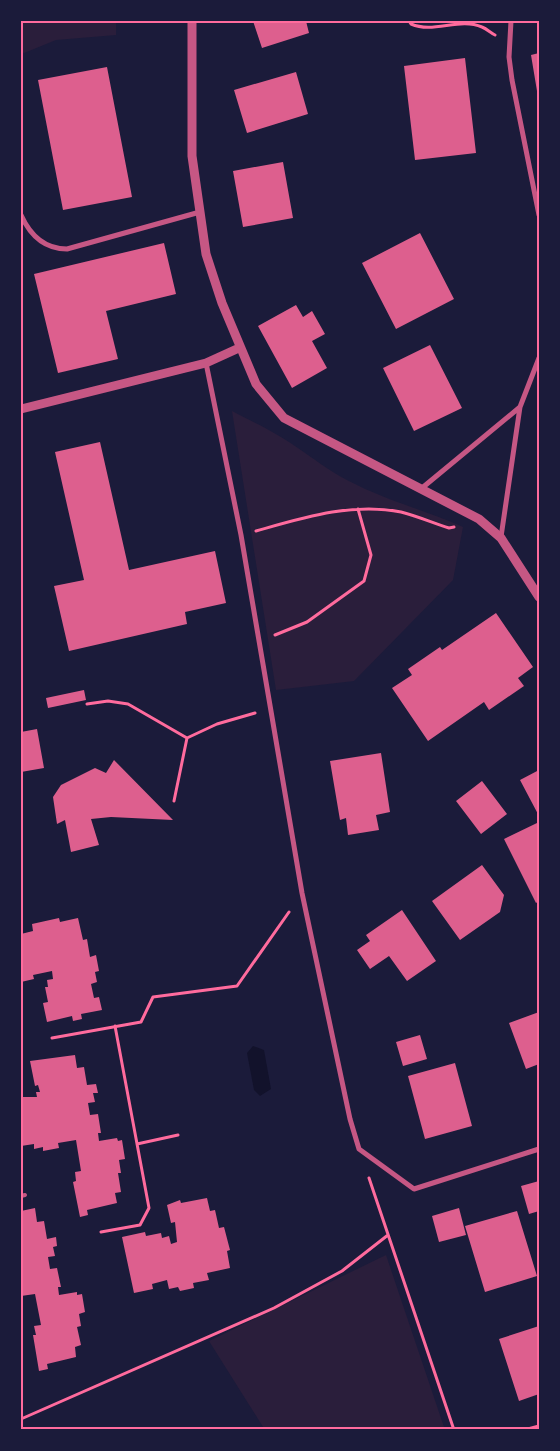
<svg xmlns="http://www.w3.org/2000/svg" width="560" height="1451" font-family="'Golos Text',sans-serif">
  <rect width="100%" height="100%" fill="#1b1b3a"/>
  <path fill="#2a1e3b" d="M 21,21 L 116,21 L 116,35 L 56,40 L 24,53 L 21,52 Z
    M 232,411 C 251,421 271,430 289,442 C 312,457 332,474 357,485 C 391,502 428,511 463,527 L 453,580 L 354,681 L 276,690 Z
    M 386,1255 L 445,1430 L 265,1430 L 209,1341 Z"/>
  <path fill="#12122b" d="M 253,1046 L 264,1050 L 271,1089 L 260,1096 L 254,1090 L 247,1053 Z"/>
  <path fill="#dd5f8e" d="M 253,21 L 306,21 L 309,33 L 262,48 Z
    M 539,53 L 539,97 L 538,97 L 531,55 Z
    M 465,58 L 476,153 L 415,160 L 404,66 Z
    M 107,67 L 132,197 L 63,210 L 38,80 Z
    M 296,72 L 308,114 L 247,133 L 234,90 Z
    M 283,162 L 293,218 L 243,227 L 233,171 Z
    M 420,233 L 454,299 L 396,329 L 362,263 Z
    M 164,243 L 176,294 L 106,311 L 118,359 L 58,373 L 34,274 Z
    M 296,305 L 303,317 L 312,311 L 325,334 L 312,341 L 327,368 L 292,388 L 258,326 Z
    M 430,345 L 462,408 L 414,431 L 383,368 Z
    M 100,442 L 129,570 L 215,551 L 226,603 L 185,612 L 187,624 L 69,651 L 54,586 L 84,580 L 55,452 Z
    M 496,613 L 533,667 L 518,678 L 524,686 L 489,710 L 484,702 L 428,741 L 392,688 L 412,675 L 408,669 L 440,647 L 442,650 Z
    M 84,690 L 86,700 L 48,708 L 46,698 Z
    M 37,729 L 44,768 L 21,772 L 21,732 Z
    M 381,753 L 390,812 L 376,815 L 379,830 L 348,835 L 346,818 L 340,820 L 330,761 Z
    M 114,760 L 173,820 L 111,817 L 91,819 L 99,845 L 71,852 L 65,820 L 57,824 L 53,797 L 61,785 L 95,768 L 106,773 Z
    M 539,770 L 539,816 L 520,780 Z
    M 482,781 L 507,814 L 481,834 L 456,801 Z
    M 537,823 L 539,901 L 536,903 L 504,839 Z
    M 482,865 L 504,895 L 500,912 L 460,940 L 432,901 Z
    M 402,910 L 436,961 L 407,981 L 389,956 L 370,969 L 357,950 L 370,941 L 366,935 Z
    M 59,918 L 60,922 L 78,918 L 83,940 L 87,939 L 90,957 L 96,955 L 99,971 L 95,972 L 97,982 L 91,984 L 94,998 L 99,997 L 102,1010 L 81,1014 L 82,1019 L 73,1021 L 72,1016 L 47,1022 L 43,1003 L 48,1002 L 45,987 L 48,987 L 47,980 L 53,979 L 52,971 L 33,975 L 34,979 L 21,982 L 21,934 L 33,931 L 32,924 Z
    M 539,1012 L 539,1064 L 526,1069 L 509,1023 Z
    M 420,1035 L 427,1059 L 403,1066 L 396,1042 Z
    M 75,1055 L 77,1068 L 84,1067 L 87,1085 L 96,1084 L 98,1093 L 93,1093 L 95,1102 L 88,1103 L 90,1115 L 98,1114 L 101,1133 L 98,1133 L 99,1141 L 117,1138 L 118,1141 L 122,1140 L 125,1159 L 119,1160 L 121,1173 L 118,1173 L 121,1192 L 115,1193 L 117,1203 L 87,1210 L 88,1215 L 80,1217 L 73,1182 L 76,1181 L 75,1172 L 81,1171 L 76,1140 L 58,1143 L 59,1148 L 43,1151 L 43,1147 L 34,1149 L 34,1144 L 21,1146 L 21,1097 L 37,1097 L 36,1092 L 40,1092 L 38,1085 L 35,1086 L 30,1061 Z
    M 455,1063 L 472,1126 L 425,1139 L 408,1076 Z
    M 539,1181 L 539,1211 L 529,1214 L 521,1186 Z
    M 207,1198 L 210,1211 L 215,1210 L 219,1228 L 224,1227 L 230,1250 L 227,1251 L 230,1268 L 207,1273 L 209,1280 L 193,1283 L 194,1288 L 180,1291 L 178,1287 L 169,1289 L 167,1280 L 152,1284 L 153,1289 L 134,1293 L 122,1237 L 145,1232 L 146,1236 L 161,1233 L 162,1238 L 169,1236 L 171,1244 L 177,1242 L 175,1222 L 171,1223 L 167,1205 L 180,1200 L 181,1203 Z
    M 35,1208 L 37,1222 L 44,1221 L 47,1239 L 56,1237 L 57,1246 L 53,1247 L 55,1256 L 48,1257 L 50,1269 L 57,1268 L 61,1287 L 58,1287 L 59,1295 L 77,1292 L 77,1295 L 82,1294 L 85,1312 L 79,1314 L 81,1326 L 77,1327 L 81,1345 L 75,1347 L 76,1357 L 47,1364 L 48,1369 L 39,1371 L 33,1335 L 36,1335 L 34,1326 L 41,1325 L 35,1294 L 21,1296 L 21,1211 Z
    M 459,1208 L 466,1235 L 439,1242 L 432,1216 Z
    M 517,1211 L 537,1276 L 485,1292 L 465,1226 Z
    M 539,1326 L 539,1394 L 519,1401 L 499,1339 Z"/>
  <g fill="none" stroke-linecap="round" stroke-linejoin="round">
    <path stroke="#ff6b9d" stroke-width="3" d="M 409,21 L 411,24 C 434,34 459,17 482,27 C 487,29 491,33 495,35
      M 256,531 C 302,518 352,502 401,512 C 417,516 433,523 449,528 L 454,527
      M 275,635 L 307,622 L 364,581 L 371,555 L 358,509
      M 87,704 L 108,701 L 128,704 L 187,738
      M 187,738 L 217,724 L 255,713
      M 174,801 L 187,738
      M 52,1038 L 141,1022 L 153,997 L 237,986 L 289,912
      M 137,1144 L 178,1135
      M 369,1178 L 454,1430
      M 101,1232 L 140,1225 L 149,1208 L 115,1026
      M 21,1419 L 274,1308 L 342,1271 L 388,1235
      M 524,1430 L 539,1426"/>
    <path stroke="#c65784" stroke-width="4" d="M 21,1196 L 25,1195"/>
    <path stroke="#c65784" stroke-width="5" d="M 511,21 L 509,57 L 512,80 L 539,215
      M 21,215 C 30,235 44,249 67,249 L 200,212
      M 206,363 L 241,535 L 302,893 L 350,1119 L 359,1149 L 414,1189 L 539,1149
      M 422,488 L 520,407 L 539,358
      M 501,537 L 520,407"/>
    <path stroke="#c65784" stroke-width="9" d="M 192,21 L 192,156 L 206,254 L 222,303 L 256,384 L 284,418 L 479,519 L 501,538 L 539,597
      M 21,409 L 206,363 L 239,348"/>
  </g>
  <rect width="560" height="1451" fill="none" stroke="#1b1b3a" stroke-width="45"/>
  <rect x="22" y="22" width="516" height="1406" fill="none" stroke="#ff6b9d" stroke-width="2"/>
</svg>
